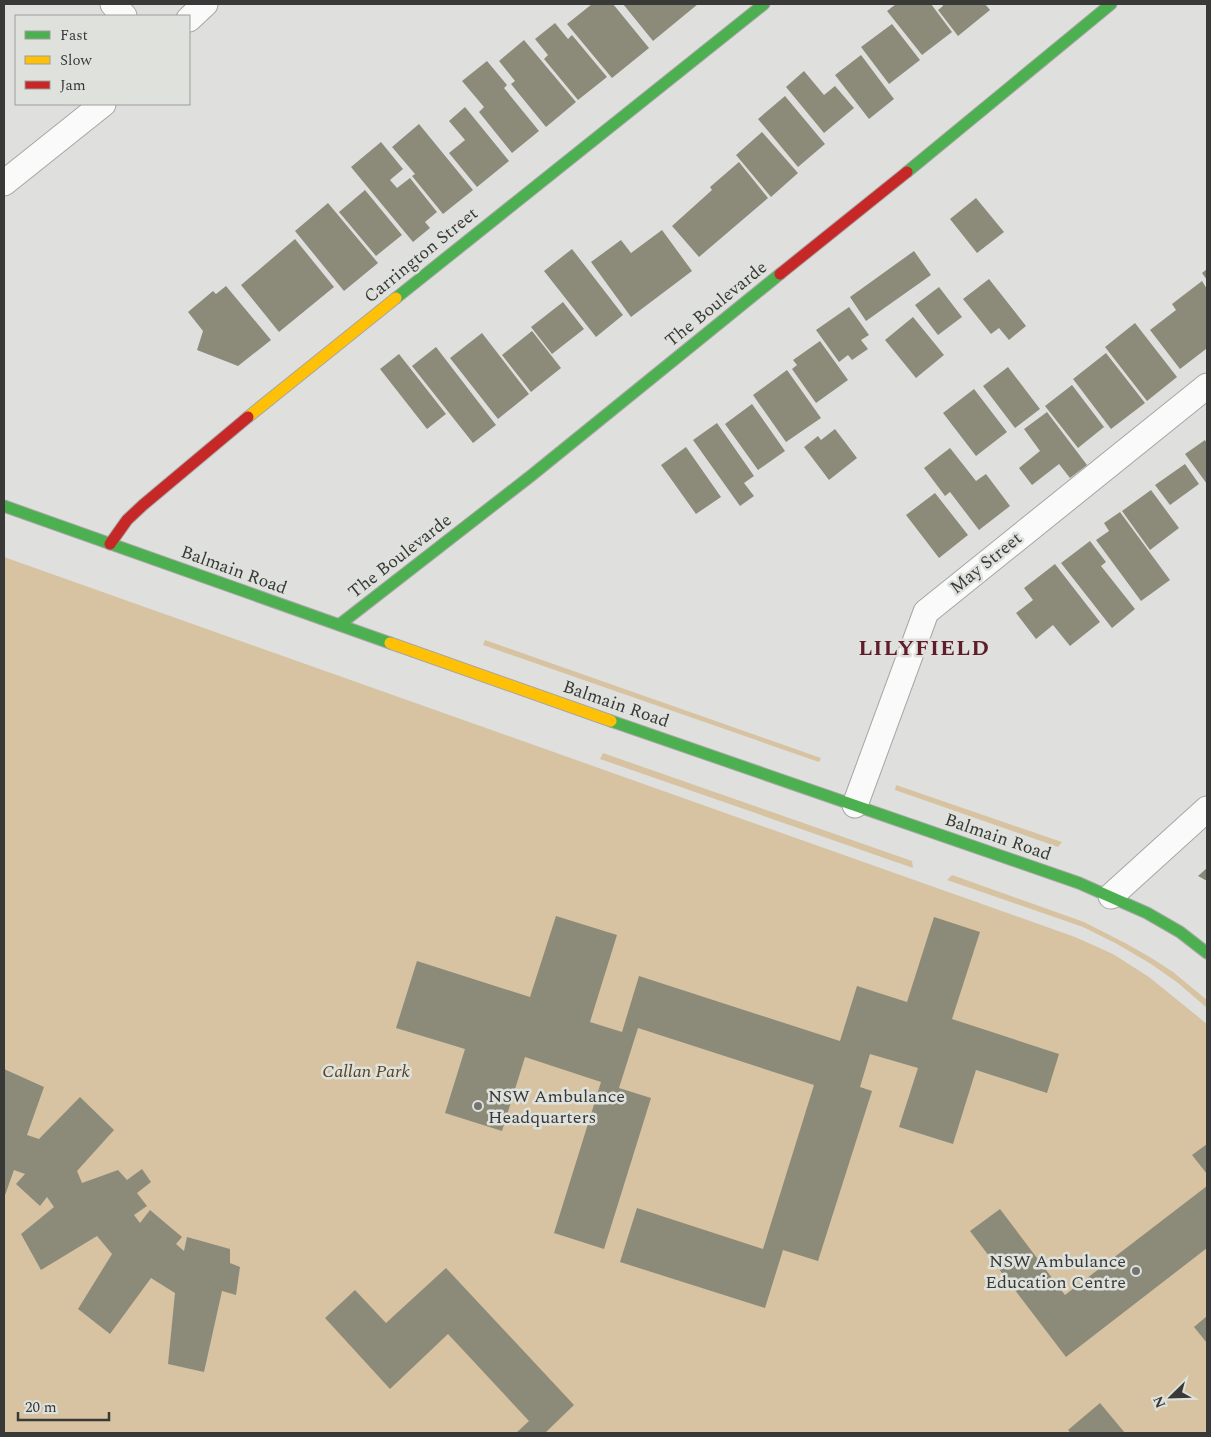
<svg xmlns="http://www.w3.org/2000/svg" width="1211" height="1437" font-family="Spectral,serif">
  <rect width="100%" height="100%" fill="#dfe0dd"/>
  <path fill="#d7c3a1" d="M 4,557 L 1075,937 L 1113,954 L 1149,977 L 1207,1024 L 1207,1433 L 4,1433 Z
    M 485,640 L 821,758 L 819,762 L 483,645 Z
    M 603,753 L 912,861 L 913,868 L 600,759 Z
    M 896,785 L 1062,842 L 1058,847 L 895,790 Z
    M 952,875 L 1084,922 L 1127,944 L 1153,959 L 1173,972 L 1207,1000 L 1207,1008 L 1178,983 L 1151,964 L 1117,944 L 1083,927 L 947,880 Z"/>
  <path fill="#8c8b7a" d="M 592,4 L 613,4 L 649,48 L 612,78 L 567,24 Z
    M 623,4 L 698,4 L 653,41 Z
    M 896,4 L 931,4 L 952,32 L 922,55 L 887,11 Z
    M 942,4 L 985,4 L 990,10 L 958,36 L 938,10 L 943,6 Z
    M 555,23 L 568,39 L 572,35 L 607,77 L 578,100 L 544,59 L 548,55 L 535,39 Z
    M 892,24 L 920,60 L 889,84 L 861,47 Z
    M 524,40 L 576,102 L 546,127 L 511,84 L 515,81 L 499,61 Z
    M 861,55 L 894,99 L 869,119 L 835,75 Z
    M 487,61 L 507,85 L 504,88 L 539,131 L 512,153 L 479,112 L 484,107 L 462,81 Z
    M 804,71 L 824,95 L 835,86 L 854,108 L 824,133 L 786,87 Z
    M 785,96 L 825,144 L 798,167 L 758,119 Z
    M 465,107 L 509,161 L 477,187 L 449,153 L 465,140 L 449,121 Z
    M 419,124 L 473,190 L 443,214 L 412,176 L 415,174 L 392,147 Z
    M 762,132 L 798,173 L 771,197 L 736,155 Z
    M 381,142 L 403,169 L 390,180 L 397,188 L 410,178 L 437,212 L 425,222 L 430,228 L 413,242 L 351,167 Z
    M 739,162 L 768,198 L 699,257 L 672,226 L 712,190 L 710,187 Z
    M 365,190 L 402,235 L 376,256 L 339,212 Z
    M 976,198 L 1004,232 L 977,253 L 950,219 Z
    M 328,203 L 378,263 L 344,291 L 295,231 Z
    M 662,230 L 692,271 L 631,317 L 591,262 L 621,240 L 631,253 Z
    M 295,239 L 334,287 L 279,332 L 241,285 Z
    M 572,249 L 623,315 L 596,337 L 544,271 Z
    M 914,251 L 931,275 L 866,321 L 850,297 Z
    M 1207,269 L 1207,280 L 1202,273 Z
    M 989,279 L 1026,326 L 1009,340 L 999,328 L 991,334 L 963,299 Z
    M 1202,281 L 1207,289 L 1207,350 L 1206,349 L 1180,369 L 1150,330 L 1176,310 L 1172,304 Z
    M 226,286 L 271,340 L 238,366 L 197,350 L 203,331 L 188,312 L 213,291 L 216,294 Z
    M 939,287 L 962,317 L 938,335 L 915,305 Z
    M 563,302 L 584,329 L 552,354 L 531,327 Z
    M 849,307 L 869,335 L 861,340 L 868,349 L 852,360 L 848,355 L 839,362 L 816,330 Z
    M 913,317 L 944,355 L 916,378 L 885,340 Z
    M 1135,323 L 1177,377 L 1147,401 L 1105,347 Z
    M 532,331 L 561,368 L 531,392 L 502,355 Z
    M 482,333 L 529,394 L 498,419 L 450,358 Z
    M 820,341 L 848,380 L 816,403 L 792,369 L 797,365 L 793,360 Z
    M 436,347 L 496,425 L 473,443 L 412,366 Z
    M 1106,353 L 1145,403 L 1111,429 L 1073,379 Z
    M 399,354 L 446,414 L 427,429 L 380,369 Z
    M 1008,367 L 1040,409 L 1015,428 L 983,386 Z
    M 787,370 L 821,418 L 786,442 L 753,395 Z
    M 1072,385 L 1104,427 L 1078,448 L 1045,406 Z
    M 974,389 L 1007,432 L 976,456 L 943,413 Z
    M 752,404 L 785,451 L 758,470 L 725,424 Z
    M 1047,412 L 1087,465 L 1070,478 L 1059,464 L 1032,485 L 1019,468 L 1040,451 L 1024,429 Z
    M 717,423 L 754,476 L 744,483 L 754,496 L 740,506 L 693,440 Z
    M 835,429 L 857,458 L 829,480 L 804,447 L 818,436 L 821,440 Z
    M 1205,440 L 1207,444 L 1207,484 L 1185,454 Z
    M 686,447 L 721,497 L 696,514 L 661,465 Z
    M 950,448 L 976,481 L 986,474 L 1010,506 L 979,530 L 950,492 L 945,496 L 924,468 Z
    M 1185,464 L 1199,484 L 1170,505 L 1155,485 Z
    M 1151,490 L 1179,528 L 1150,550 L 1122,511 Z
    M 935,493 L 968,535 L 939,558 L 906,515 Z
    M 1120,512 L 1170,580 L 1141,601 L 1096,540 L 1109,531 L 1104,523 Z
    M 1090,541 L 1106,562 L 1101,566 L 1135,609 L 1112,628 L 1061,563 Z
    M 1055,564 L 1100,622 L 1070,646 L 1053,625 L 1036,639 L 1016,613 L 1033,600 L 1024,588 Z
    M 1207,868 L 1207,881 L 1198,876 Z
    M 556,916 L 617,935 L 590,1022 L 622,1032 L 639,976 L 840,1041 L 857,986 L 907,1002 L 934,917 L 980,932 L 952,1019 L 1059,1054 L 1047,1093 L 976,1070 L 953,1144 L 899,1127 L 918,1068 L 870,1054 L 860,1087 L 872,1091 L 818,1261 L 783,1250 L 765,1308 L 620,1262 L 637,1208 L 763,1249 L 814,1085 L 638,1028 L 619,1088 L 651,1098 L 604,1249 L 554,1233 L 601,1082 L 525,1057 L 502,1131 L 445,1113 L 465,1049 L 396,1028 L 417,961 L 530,997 Z
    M 4,1069 L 44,1087 L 27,1135 L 39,1139 L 80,1097 L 114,1130 L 77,1171 L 82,1183 L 118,1170 L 127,1180 L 142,1169 L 151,1182 L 137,1193 L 147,1206 L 134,1215 L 140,1223 L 150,1210 L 182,1237 L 176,1244 L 184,1251 L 187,1237 L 230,1249 L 230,1263 L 240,1267 L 236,1295 L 222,1291 L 204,1372 L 168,1364 L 175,1293 L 151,1278 L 110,1334 L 78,1309 L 112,1254 L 97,1236 L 41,1270 L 21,1234 L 54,1207 L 47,1197 L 40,1206 L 16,1184 L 25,1174 L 14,1170 L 4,1198 Z
    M 1207,1144 L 1207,1174 L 1192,1155 Z
    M 1207,1186 L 1207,1248 L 1066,1357 L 970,1231 L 1000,1209 L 1065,1295 Z
    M 446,1268 L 574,1405 L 545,1433 L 516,1433 L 529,1421 L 448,1334 L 390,1389 L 325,1318 L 355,1290 L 386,1323 Z
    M 1207,1316 L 1207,1343 L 1194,1327 Z
    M 1100,1403 L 1125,1433 L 1071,1433 L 1068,1430 Z"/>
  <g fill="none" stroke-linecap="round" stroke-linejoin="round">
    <defs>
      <path id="street" d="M 113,4 L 124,16
        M 189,19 L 205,4
        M 4,183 L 103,104
        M 855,805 L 926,612 L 1207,386
        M 1111,896 L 1207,809"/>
      <path id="fast" d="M 907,172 L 1111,4
        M 396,298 L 764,4
        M 4,506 L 390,643
        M 339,625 L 532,475 L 780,274
        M 611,721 L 1079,883 L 1147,913 L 1180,932 L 1207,953"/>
      <path id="slow" d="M 248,417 L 396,298
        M 390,643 L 611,721"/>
      <path id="jam" d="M 780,274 L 907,172
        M 110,544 L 127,520 L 143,505 L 248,417"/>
    </defs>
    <use href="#street" stroke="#a6a6a4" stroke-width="27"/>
    <use href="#fast" stroke="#a6a6a4" stroke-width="13"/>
    <use href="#slow" stroke="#a6a6a4" stroke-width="13"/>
    <use href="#jam" stroke="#a6a6a4" stroke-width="13"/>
    <use href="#street" stroke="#fafafa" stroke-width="25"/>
    <use href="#fast" stroke="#4caf50" stroke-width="11"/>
    <use href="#slow" stroke="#ffc107" stroke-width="11"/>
    <use href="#jam" stroke="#c62828" stroke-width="11"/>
  </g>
  <g fill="#737472" stroke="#dfe1dc" stroke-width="2">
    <circle cx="478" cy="1106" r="5"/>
    <circle cx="1136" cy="1271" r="5"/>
  </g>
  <g text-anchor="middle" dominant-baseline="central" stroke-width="5" stroke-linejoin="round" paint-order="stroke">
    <g font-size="18" fill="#393a38" stroke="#dfe1dc">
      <text transform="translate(421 255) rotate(-39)">Carrington Street</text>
      <text transform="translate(716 304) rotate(-39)">The Boulevarde</text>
      <text transform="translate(400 556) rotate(-38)">The Boulevarde</text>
      <text transform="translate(986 563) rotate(-39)">May Street</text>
      <text transform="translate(234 570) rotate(20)">Balmain Road</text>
      <text transform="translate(616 704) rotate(19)">Balmain Road</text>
      <text transform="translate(998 837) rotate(19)">Balmain Road</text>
    </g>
    <g font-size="18" font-style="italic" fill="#584320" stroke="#dfe1dc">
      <text x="366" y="1071">Callan Park</text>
    </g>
    <g font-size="18" fill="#393a38" stroke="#dfe1dc" text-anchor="start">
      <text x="488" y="1096">NSW Ambulance<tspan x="488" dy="21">Headquarters</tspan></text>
      <text x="1126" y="1261" text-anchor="end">NSW Ambulance<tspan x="1126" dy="21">Education Centre</tspan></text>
    </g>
    <g font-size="22" font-weight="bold" letter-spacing="1" fill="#611c2c" stroke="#dfe1dc">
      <text x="924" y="648">LILYFIELD</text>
    </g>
  </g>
  <rect width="1211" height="1437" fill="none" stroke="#393a38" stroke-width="10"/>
  <rect x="15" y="15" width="175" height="90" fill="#dfe1dc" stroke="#9d9e9a"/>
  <rect x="25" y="31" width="25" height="8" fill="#4caf50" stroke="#9d9e9a"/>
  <text x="60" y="40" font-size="15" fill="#393a38">Fast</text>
  <rect x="25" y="56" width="25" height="8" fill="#ffc107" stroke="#9d9e9a"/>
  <text x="60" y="65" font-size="15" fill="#393a38">Slow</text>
  <rect x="25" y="81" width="25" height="8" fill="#c62828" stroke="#9d9e9a"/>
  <text x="60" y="90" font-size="15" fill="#393a38">Jam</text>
  <g transform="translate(1171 1397) rotate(247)" stroke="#dfe1dc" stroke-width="4" paint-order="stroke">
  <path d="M0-4L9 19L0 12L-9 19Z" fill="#393a38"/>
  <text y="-8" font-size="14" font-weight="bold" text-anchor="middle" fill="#393a38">N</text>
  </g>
  <path d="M18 1412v8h91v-8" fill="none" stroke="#393a38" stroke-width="2.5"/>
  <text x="25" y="1412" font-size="15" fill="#393a38" stroke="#dfe1dc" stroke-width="4" paint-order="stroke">20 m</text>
</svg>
